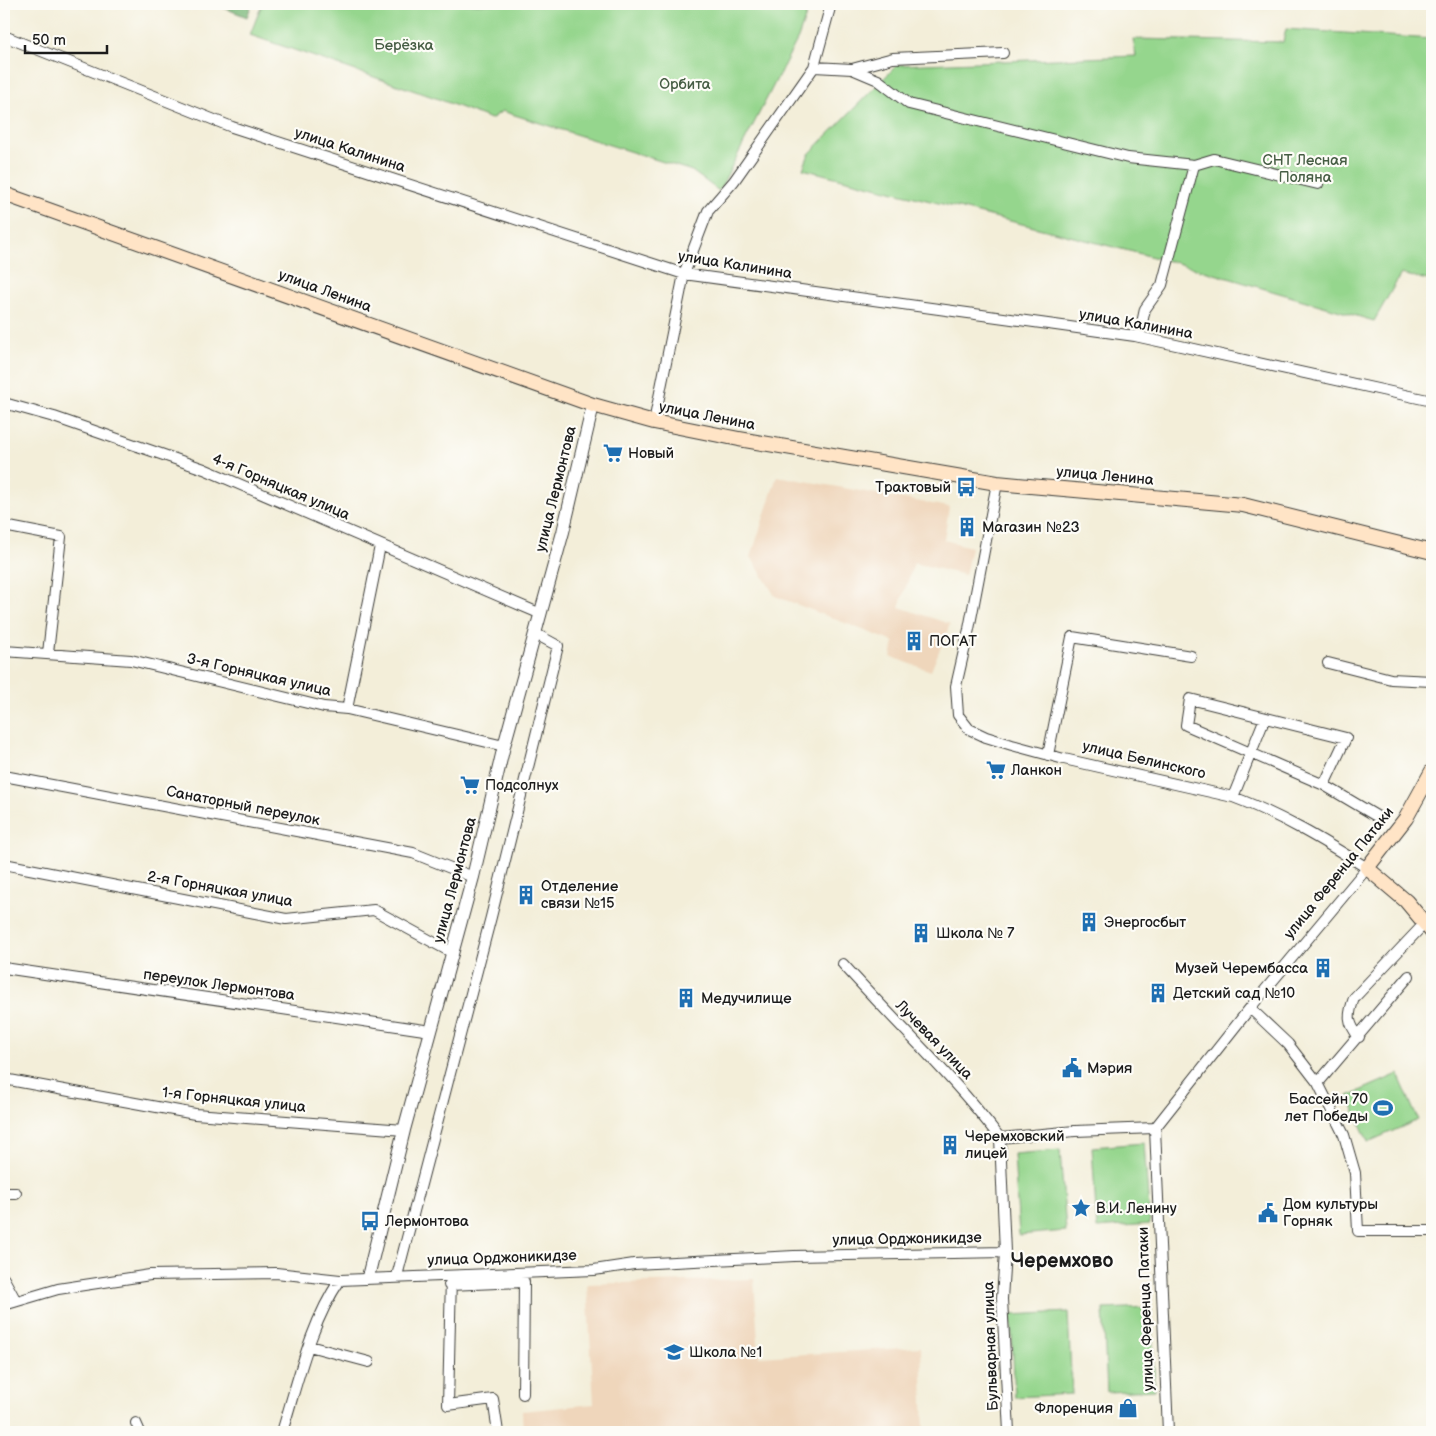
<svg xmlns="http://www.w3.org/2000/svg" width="1436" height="1436" font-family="'Balsamiq Sans',sans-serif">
  <rect width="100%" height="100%" fill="#fdfcf7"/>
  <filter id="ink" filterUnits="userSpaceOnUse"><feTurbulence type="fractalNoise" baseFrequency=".02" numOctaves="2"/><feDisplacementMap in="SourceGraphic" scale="10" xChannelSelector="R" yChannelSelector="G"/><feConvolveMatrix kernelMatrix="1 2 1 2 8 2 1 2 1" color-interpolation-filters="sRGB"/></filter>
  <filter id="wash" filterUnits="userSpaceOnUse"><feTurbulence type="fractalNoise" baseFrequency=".0096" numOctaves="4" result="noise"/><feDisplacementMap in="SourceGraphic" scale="20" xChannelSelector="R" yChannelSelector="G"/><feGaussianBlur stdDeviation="1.12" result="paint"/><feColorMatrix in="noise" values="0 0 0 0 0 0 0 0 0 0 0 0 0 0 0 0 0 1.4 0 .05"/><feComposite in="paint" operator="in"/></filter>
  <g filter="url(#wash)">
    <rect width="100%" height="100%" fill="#f3eed9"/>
    <path fill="#efd6bb" d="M 777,476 L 949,507 L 944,540 L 971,547 L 965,575 L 914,563 L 899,607 L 950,624 L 931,671 L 891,657 L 894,642 L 775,596 L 751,557 Z
      M 754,1279 L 759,1357 L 921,1347 L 924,1432 L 523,1432 L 522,1411 L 594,1404 L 587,1284 Z"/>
    <path fill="#95d68d" stroke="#587954" d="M 262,4 L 810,4 L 798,38 L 719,191 L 692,171 L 502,111 L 491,119 L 433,97 L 250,35 Z
      M 1286,29 L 1432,39 L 1432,281 L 1401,274 L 1374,321 L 1177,263 L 803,169 L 809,154 L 897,65 L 1136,56 L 1133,39 L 1283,42 Z
      M 1398,1074 L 1418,1120 L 1368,1142 L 1348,1096 Z
      M 1144,1143 L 1150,1224 L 1097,1228 L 1092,1147 Z
      M 1060,1150 L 1066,1231 L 1019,1235 L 1014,1154 Z
      M 1151,1307 L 1155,1390 L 1107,1392 L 1103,1309 Z
      M 1068,1312 L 1072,1394 L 1015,1397 L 1011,1315 Z"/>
    <path fill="#78b778" stroke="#4a6a4a" d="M 214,4 L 252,4 L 247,17 Z"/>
  </g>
  <g filter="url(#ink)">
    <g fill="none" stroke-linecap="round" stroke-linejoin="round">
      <defs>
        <path id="minor" d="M 4,36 L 232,127 L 684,274 L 1135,336 L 1432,401
          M 814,67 L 852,69 L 893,58 L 1003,53
          M 852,69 L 878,80 L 909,104 L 1128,158 L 1194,165
          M 1139,337 L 1145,309 L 1162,285 L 1194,165 L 1214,159 L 1318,184
          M 4,403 L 54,417 L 204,469 L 541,614
          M 654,422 L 684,274 L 708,211 L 734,181 L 814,67 L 831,4
          M 997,483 L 969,629 L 956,686 L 958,715 L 969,729 L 986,737 L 1012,745 L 1064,759 L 1233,797 C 1281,815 1324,841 1367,868 L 1250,1008 L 1155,1128 L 1168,1432
          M 4,526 L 61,537 L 48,653
          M 4,651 L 131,660 L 324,707 L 347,709 L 504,746
          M 1328,663 L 1391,679 L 1432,681
          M 347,709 L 380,546
          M 1048,755 L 1072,637 L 1191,656
          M 4,776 L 413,853 L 473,877
          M 1324,785 L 1346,738 L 1190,699 L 1186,725 L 1324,785 L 1378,817
          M 1233,797 L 1265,718
          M 4,864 L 286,919 L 374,910 L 453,953
          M 843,964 C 895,1022 953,1076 1000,1138
          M 4,968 L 431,1031
          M 1250,1008 L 1288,1044 L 1318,1083 L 1344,1135 L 1355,1173 L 1358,1231 L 1432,1231
          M 1359,1037 C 1347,1022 1348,1015 1354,998 L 1425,923
          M 4,1079 L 195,1114 L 404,1130
          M 1318,1083 L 1409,976
          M 1000,1138 L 1005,1252 L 1002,1299 L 1009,1432
          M 1000,1138 L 1075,1131 L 1155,1128
          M 4,1193 L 16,1193
          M 397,1276 L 491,917 L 558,646 L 536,634
          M 451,1276 L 448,1405 L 493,1399 L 498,1432
          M 4,1279 L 16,1301
          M 449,1285 L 524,1282 L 523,1394
          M 4,1305 L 58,1289 L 150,1275 L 276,1273 L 340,1280 L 594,1270 L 634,1264 L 794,1256 L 1005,1252
          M 309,1346 L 369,1362
          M 136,1423 L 140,1432
          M 282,1432 C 298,1381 310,1324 340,1280"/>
        <path id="tertiary" d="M 368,1277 L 404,1130 L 473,877 L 504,746 L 563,532 L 593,405"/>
        <path id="secondary" d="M 4,194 L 593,405 L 654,422 L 739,439 L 997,483 L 1243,505 L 1432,552
          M 1432,771 L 1406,818 L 1367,868 L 1406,901 L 1432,932"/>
      </defs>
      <use href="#minor" stroke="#3c3c38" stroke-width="12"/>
      <use href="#tertiary" stroke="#3c3c38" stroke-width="14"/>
      <use href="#secondary" stroke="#3c3c38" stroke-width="16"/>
      <use href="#minor" stroke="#fff" stroke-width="10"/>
      <use href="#tertiary" stroke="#fff" stroke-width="12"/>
      <use href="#secondary" stroke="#ffe4c6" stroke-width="14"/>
    </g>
  </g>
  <defs>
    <symbol id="supermarket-bare" viewBox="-9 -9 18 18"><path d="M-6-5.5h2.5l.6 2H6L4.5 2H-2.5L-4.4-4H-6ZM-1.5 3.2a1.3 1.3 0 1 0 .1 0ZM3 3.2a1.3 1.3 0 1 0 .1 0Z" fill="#1f6fb2" stroke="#fdfcf7" stroke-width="2.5" paint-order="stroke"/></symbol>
    <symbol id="bus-bare" viewBox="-9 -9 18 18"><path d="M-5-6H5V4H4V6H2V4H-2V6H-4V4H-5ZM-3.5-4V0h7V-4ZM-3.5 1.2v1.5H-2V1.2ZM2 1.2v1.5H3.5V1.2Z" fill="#1f6fb2" stroke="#fdfcf7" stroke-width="2.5" paint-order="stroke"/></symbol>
    <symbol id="building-bare" viewBox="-9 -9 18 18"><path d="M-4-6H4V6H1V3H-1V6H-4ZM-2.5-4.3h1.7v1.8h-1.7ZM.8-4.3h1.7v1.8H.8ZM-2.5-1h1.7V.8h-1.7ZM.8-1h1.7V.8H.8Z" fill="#1f6fb2" stroke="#fdfcf7" stroke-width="2.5" paint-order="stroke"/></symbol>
    <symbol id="civic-bare" viewBox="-9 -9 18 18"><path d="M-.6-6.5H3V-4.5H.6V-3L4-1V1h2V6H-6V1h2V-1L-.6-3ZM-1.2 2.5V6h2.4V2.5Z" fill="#1f6fb2" stroke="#fdfcf7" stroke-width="2.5" paint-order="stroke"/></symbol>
    <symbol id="stadium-bare" viewBox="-9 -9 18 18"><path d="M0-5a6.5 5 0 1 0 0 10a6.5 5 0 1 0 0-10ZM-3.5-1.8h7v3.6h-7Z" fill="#1f6fb2" stroke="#fdfcf7" stroke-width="2.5" paint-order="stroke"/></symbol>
    <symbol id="sight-bare" viewBox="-9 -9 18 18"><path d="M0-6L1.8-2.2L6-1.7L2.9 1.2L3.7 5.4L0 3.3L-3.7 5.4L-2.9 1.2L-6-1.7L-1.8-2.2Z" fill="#1f6fb2" stroke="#fdfcf7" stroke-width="2.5" paint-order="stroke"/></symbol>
    <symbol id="school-bare" viewBox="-9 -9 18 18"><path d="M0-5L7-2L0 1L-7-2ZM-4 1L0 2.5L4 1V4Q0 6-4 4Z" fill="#1f6fb2" stroke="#fdfcf7" stroke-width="2.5" paint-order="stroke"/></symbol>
    <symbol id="shop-bare" viewBox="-9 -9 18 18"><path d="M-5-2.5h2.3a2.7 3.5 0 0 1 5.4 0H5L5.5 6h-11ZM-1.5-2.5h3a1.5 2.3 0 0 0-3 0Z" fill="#1f6fb2" stroke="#fdfcf7" stroke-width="2.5" paint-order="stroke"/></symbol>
  </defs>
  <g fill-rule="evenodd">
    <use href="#supermarket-bare" x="599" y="439" width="28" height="28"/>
    <use href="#bus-bare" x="952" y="473" width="28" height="28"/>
    <use href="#building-bare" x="953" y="513" width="28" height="28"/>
    <use href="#building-bare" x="900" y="627" width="28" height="28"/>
    <use href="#supermarket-bare" x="982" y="756" width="28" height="28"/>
    <use href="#supermarket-bare" x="456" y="771" width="28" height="28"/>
    <use href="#building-bare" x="512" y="881" width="28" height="28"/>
    <use href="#building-bare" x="1075" y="908" width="28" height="28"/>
    <use href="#building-bare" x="907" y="919" width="28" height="28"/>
    <use href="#building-bare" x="1309" y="954" width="28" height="28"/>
    <use href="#building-bare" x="1144" y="979" width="28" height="28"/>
    <use href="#building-bare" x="672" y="984" width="28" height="28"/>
    <use href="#civic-bare" x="1058" y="1054" width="28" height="28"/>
    <use href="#stadium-bare" x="1369" y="1094" width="28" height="28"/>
    <use href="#building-bare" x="936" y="1131" width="28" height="28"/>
    <use href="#sight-bare" x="1067" y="1194" width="28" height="28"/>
    <use href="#civic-bare" x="1254" y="1199" width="28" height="28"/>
    <use href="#bus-bare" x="356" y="1207" width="28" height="28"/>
    <use href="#school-bare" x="660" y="1338" width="28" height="28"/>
    <use href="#shop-bare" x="1114" y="1394" width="28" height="28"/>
  </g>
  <g text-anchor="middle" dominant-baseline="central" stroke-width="4.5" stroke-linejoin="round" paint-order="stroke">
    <g font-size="15" fill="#465d44" stroke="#fdfcf7">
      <text x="404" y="45">Берёзка</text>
      <text x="685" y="84">Орбита</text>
      <text x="1305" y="160">СНТ Лесная<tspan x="1305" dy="17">Поляна</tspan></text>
    </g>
    <g font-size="15" fill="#1c1c1c" stroke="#fdfcf7">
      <text transform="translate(350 150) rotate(18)">улица Калинина</text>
      <text transform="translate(735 265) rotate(9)">улица Калинина</text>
      <text transform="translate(325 291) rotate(20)">улица Ленина</text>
      <text transform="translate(1136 324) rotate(10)">улица Калинина</text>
      <text transform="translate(707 416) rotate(11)">улица Ленина</text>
      <text transform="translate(1105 476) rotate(5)">улица Ленина</text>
      <text transform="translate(281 487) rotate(23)">4-я Горняцкая улица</text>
      <text transform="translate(556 489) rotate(-76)">улица Лермонтова</text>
      <text transform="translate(259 675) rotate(13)">3-я Горняцкая улица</text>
      <text transform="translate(1144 760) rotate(13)">улица Белинского</text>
      <text transform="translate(243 806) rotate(11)">Санаторный переулок</text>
      <text transform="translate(1339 873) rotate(-51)">улица Ференца Патаки</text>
      <text transform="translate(455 880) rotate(-75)">улица Лермонтова</text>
      <text transform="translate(220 889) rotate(10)">2-я Горняцкая улица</text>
      <text transform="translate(219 985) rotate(8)">переулок Лермонтова</text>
      <text transform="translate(934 1040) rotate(46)">Лучевая улица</text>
      <text transform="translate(234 1100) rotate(6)">1-я Горняцкая улица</text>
      <text transform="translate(907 1239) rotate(-1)">улица Орджоникидзе</text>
      <text transform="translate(502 1258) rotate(-2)">улица Орджоникидзе</text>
      <text transform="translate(1146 1309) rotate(-92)">улица Ференца Патаки</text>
      <text transform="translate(991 1346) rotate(-92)">Бульварная улица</text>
    </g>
    <g font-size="15" fill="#1c1c1c" stroke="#fdfcf7" text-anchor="start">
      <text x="628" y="453">Новый</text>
      <text x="951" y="487" text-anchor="end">Трактовый</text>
      <text x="982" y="527">Магазин №23</text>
      <text x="929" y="641">ПОГАТ</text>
      <text x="1011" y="770">Ланкон</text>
      <text x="485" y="785">Подсолнух</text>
      <text x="541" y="886">Отделение<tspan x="541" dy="17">связи №15</tspan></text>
      <text x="1104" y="922">Энергосбыт</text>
      <text x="936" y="933">Школа № 7</text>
      <text x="1308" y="968" text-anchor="end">Музей Черембасса</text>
      <text x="1173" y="993">Детский сад №10</text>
      <text x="701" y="998">Медучилище</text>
      <text x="1087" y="1068">Мэрия</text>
      <text x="1368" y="1099" text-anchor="end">Бассейн 70<tspan x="1368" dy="17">лет Победы</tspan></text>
      <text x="965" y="1136">Черемховский<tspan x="965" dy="17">лицей</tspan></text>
      <text x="1283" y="1204">Дом культуры<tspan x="1283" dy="17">Горняк</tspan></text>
      <text x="1096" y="1208">В.И. Ленину</text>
      <text x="385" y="1221">Лермонтова</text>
      <text x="689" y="1352">Школа №1</text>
      <text x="1113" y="1408" text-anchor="end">Флоренция</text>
    </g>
    <g font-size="20" font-weight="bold" fill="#1c1c1c" stroke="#fdfcf7">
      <text x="1062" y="1261">Черемхово</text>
    </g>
  </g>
  <rect width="1436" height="1436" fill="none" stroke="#fdfcf7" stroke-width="20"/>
  <path d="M25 45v8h82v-8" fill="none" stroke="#1c1c1c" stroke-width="2.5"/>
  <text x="32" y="45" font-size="15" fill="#1c1c1c" stroke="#fdfcf7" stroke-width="4" paint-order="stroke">50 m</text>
</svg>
